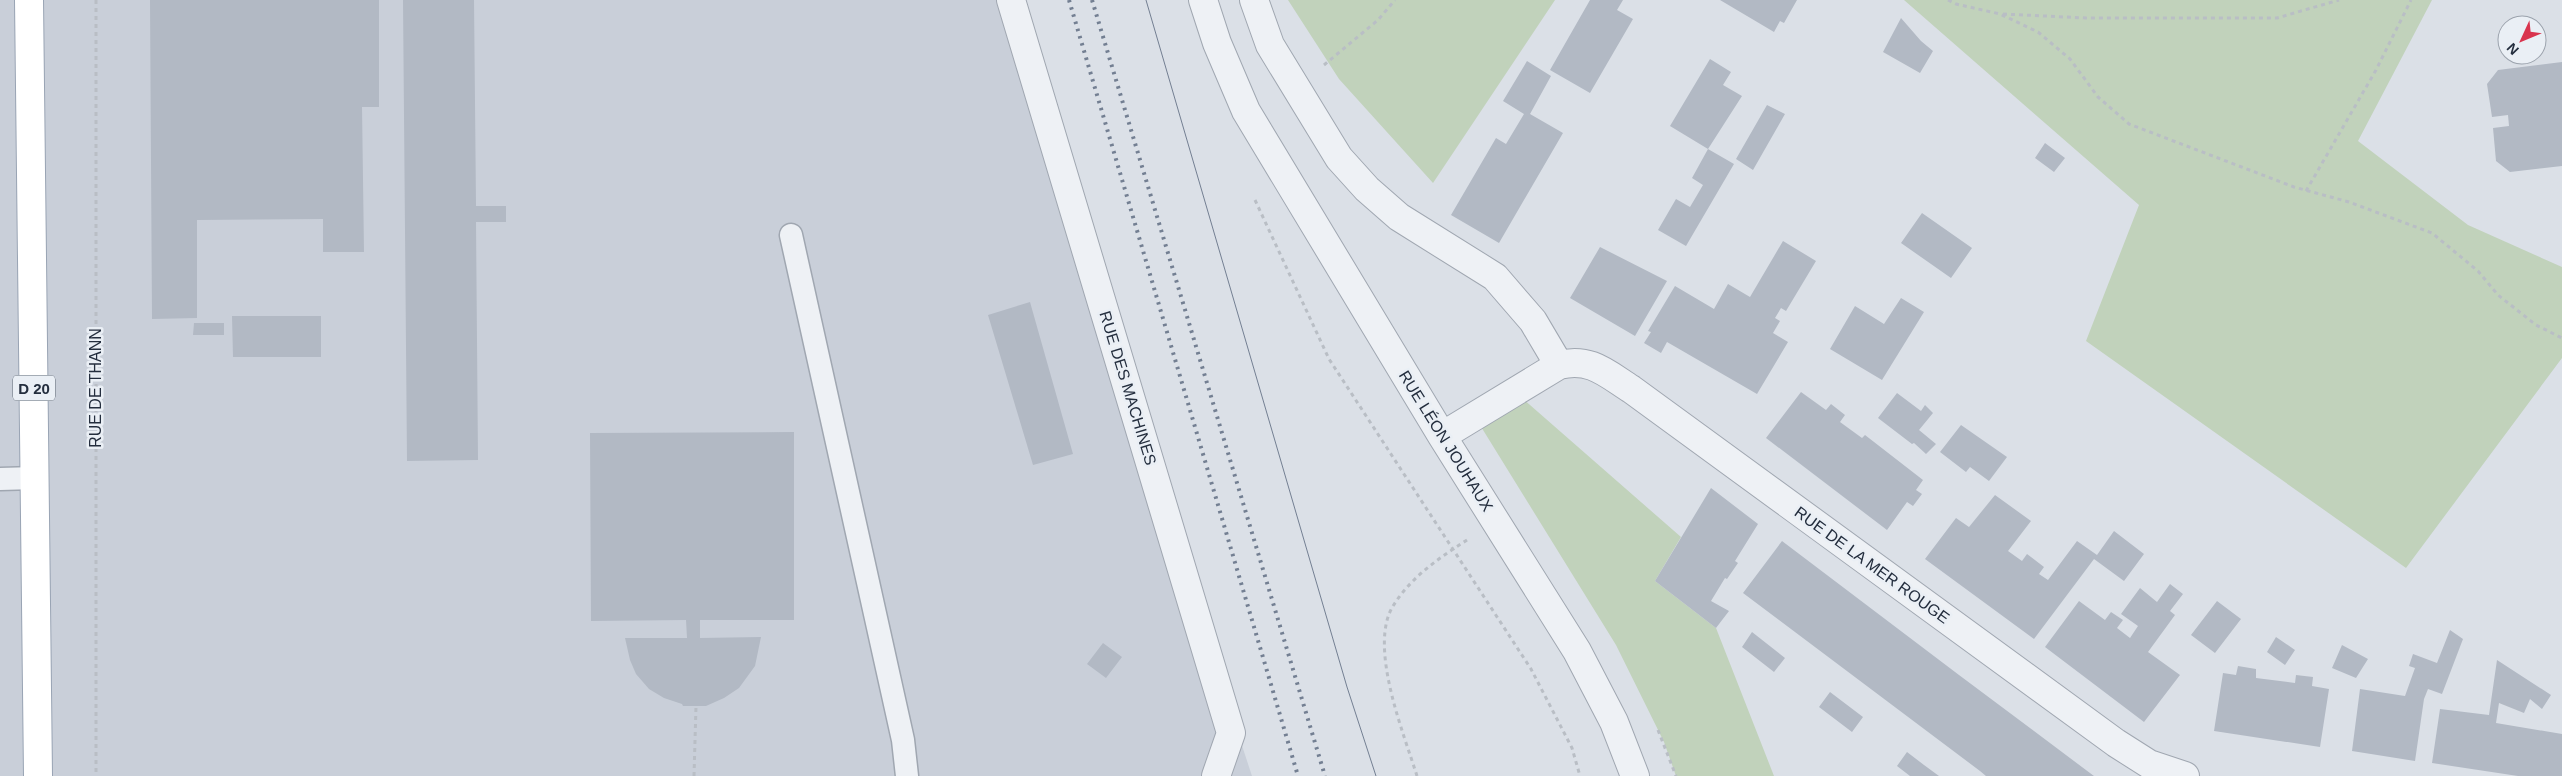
<svg xmlns="http://www.w3.org/2000/svg" width="2562" height="776" font-family="Arial,sans-serif">
  <rect width="100%" height="100%" fill="#dbe0e7"/>
  <path fill="#c9cfd9" d="M 0,0 L 997,0 L 1252,776 L 0,776 Z"/>
  <path fill="#c1d2bb" d="M 1288,0 L 1555,0 L 1433,183 L 1339,79 Z
    M 1904,0 L 2432,0 L 2358,141 L 2468,225 L 2562,267 L 2562,358 L 2406,568 L 2086,341 L 2139,205 Z
    M 1515,392 L 1681,537 L 1655,581 L 1716,628 L 1774,776 L 1676,776 L 1664,742 L 1616,645 L 1475,417 Z"/>
  <path fill="#b2b9c4" d="M 150,0 L 379,0 L 379,107 L 362,107 L 364,252 L 323,252 L 323,219 L 197,220 L 197,318 L 152,319 Z
    M 403,0 L 474,0 L 476,206 L 506,206 L 506,222 L 476,222 L 478,460 L 407,461 Z
    M 1590,0 L 1623,0 L 1617,10 L 1633,19 L 1590,93 L 1550,70 Z
    M 1720,0 L 1797,0 L 1784,23 L 1780,21 L 1774,32 Z
    M 1901,18 L 1921,41 L 1933,51 L 1920,73 L 1883,52 Z
    M 1710,59 L 1731,72 L 1723,85 L 1742,96 L 1708,149 L 1670,126 Z
    M 1527,61 L 1551,76 L 1530,114 L 1563,133 L 1499,243 L 1451,215 L 1496,138 L 1506,144 L 1524,114 L 1503,101 Z
    M 2562,62 L 2562,166 L 2510,172 L 2496,161 L 2493,128 L 2509,126 L 2508,115 L 2492,117 L 2487,84 L 2498,70 Z
    M 1767,105 L 1785,114 L 1753,170 L 1736,159 Z
    M 2045,143 L 2065,158 L 2054,172 L 2035,158 Z
    M 1708,149 L 1734,164 L 1686,246 L 1658,230 L 1676,199 L 1690,207 L 1703,185 L 1692,178 Z
    M 1922,213 L 1972,248 L 1951,278 L 1901,243 Z
    M 1783,241 L 1816,261 L 1786,311 L 1781,308 L 1775,318 L 1780,321 L 1773,333 L 1788,342 L 1757,394 L 1667,342 L 1661,353 L 1644,343 L 1651,332 L 1648,331 L 1675,286 L 1714,309 L 1728,284 L 1750,297 Z
    M 1600,247 L 1667,281 L 1635,336 L 1570,298 Z
    M 1901,298 L 1924,312 L 1882,380 L 1830,349 L 1855,306 L 1884,324 Z
    M 1030,302 L 1073,454 L 1033,465 L 988,315 Z
    M 232,316 L 321,316 L 321,357 L 233,357 Z
    M 194,323 L 224,323 L 224,335 L 193,335 Z
    M 1801,392 L 1826,410 L 1831,404 L 1845,415 L 1840,422 L 1862,438 L 1865,435 L 1923,480 L 1916,490 L 1922,494 L 1913,506 L 1907,502 L 1887,530 L 1766,438 Z
    M 1897,393 L 1921,411 L 1925,405 L 1933,413 L 1919,430 L 1936,444 L 1926,454 L 1914,443 L 1912,444 L 1878,418 Z
    M 1961,425 L 2007,457 L 1989,481 L 1970,467 L 1966,472 L 1940,452 Z
    M 794,432 L 794,620 L 700,620 L 700,638 L 761,637 L 755,666 L 739,688 L 724,698 L 706,706 L 683,706 L 682,704 L 664,698 L 649,689 L 636,674 L 630,660 L 625,638 L 687,638 L 686,620 L 591,621 L 590,433 Z
    M 1711,488 L 1758,524 L 1735,561 L 1738,563 L 1727,579 L 1725,578 L 1711,601 L 1729,611 L 1716,628 L 1655,581 Z
    M 1995,495 L 2031,521 L 2008,551 L 2022,561 L 2027,554 L 2044,567 L 2039,574 L 2048,580 L 2077,541 L 2097,555 L 2114,531 L 2144,554 L 2124,581 L 2094,559 L 2034,639 L 1925,559 L 1956,518 L 1969,527 Z
    M 1782,541 L 1959,675 L 2094,776 L 1986,776 L 1980,771 L 1743,593 Z
    M 2170,584 L 2183,594 L 2170,611 L 2175,615 L 2148,652 L 2180,675 L 2144,722 L 2045,647 L 2079,601 L 2105,620 L 2111,612 L 2123,620 L 2117,628 L 2130,638 L 2138,626 L 2121,614 L 2140,588 L 2157,602 Z
    M 2217,601 L 2241,619 L 2215,653 L 2191,635 Z
    M 2450,630 L 2463,639 L 2442,694 L 2428,689 L 2424,699 L 2415,761 L 2352,751 L 2360,689 L 2405,696 L 2415,668 L 2409,666 L 2413,654 L 2437,663 Z
    M 1752,632 L 1785,658 L 1774,672 L 1742,647 Z
    M 2276,637 L 2295,650 L 2285,665 L 2267,652 Z
    M 1103,643 L 1122,657 L 1106,678 L 1087,664 Z
    M 2342,645 L 2368,659 L 2356,678 L 2332,668 Z
    M 2497,660 L 2551,695 L 2542,709 L 2530,699 L 2524,713 L 2499,703 L 2496,723 L 2562,734 L 2562,776 L 2518,776 L 2432,763 L 2440,709 L 2489,715 Z
    M 2238,666 L 2256,669 L 2256,678 L 2295,683 L 2296,675 L 2313,677 L 2312,686 L 2329,689 L 2320,747 L 2214,731 L 2223,673 L 2236,675 Z
    M 1830,692 L 1863,717 L 1852,732 L 1819,707 Z
    M 1907,752 L 1924,765 L 1939,776 L 1910,776 L 1897,766 Z"/>
  <g fill="none" stroke-linecap="round" stroke-linejoin="round">
    <defs>
      <path id="service" d="M 791,235 L 903,740 L 907,776
        M 0,479 L 35,478"/>
      <path id="minor" d="M 1011,0 L 1231,733 L 1216,776
        M 1203,0 L 1217,43 L 1246,111 L 1442,436 L 1577,651 L 1614,722 L 1635,776
        M 1254,0 L 1270,45 L 1339,158 L 1367,189 L 1399,217 L 1495,277 L 1533,321 L 1559,365
        M 1442,436 L 1559,365 C 1590,357 1606,373 1631,389 L 2116,743 L 2149,764 L 2185,776"/>
      <path id="primary" d="M 29,0 L 38,776"/>
    </defs>
    <use href="#service" stroke="#a0a7b1" stroke-width="25"/>
    <use href="#minor" stroke="#a0a7b1" stroke-width="30"/>
    <use href="#primary" stroke="#99a4b4" stroke-width="30"/>
    <path stroke="#b9bec5" stroke-width="3" stroke-dasharray="4 4" stroke-linecap="butt" d="M 96,0 L 96,776
      M 1948,0 L 1956,4 L 2000,14 L 2038,32 L 2070,59 L 2098,97 L 2129,124 L 2294,187 L 2349,202 L 2432,233 L 2478,271 L 2498,295 L 2536,325 L 2562,338
      M 2003,14 L 2086,18 L 2277,18 L 2339,0
      M 1324,65 L 1378,20 L 1395,0
      M 2306,191 L 2376,70 L 2411,0
      M 1255,200 L 1329,359 L 1531,669 L 1572,748 L 1580,776
      M 1658,730 L 1676,776
      M 694,776 L 696,706
      M 1417,776 C 1404,734 1368,647 1393,606 C 1411,577 1439,558 1467,540"/>
    <use href="#service" stroke="#eef1f5" stroke-width="22"/>
    <use href="#minor" stroke="#eef1f5" stroke-width="28"/>
    <use href="#primary" stroke="#fff" stroke-width="28"/>
    <path stroke="#737f92" stroke-width="1" d="M 1146,0 L 1347,687 L 1376,776"/>
    <path stroke="#737f92" stroke-width="4" stroke-dasharray="2.5 5" stroke-linecap="butt" d="M 1069,0 L 1298,776
      M 1092,0 L 1325,776"/>
  </g>
  <g text-anchor="middle" dominant-baseline="central" stroke-width="5" stroke-linejoin="round" paint-order="stroke">
    <rect fill="#eaeff5" stroke="#5f6875" stroke-width="1" x="13" y="375.5" width="42" height="25" rx="4"/>
    <g font-size="15" font-weight="bold" fill="#242e3e">
      <text x="34" y="388">D 20</text>
    </g>
    <g font-size="16" fill="#242e3e" stroke="#eaeff5">
      <text transform="translate(95 388) rotate(-90)">RUE DE THANN</text>
      <text transform="translate(1128 388) rotate(73)">RUE DES MACHINES</text>
      <text transform="translate(1446 441) rotate(58)">RUE LÉON JOUHAUX</text>
      <text transform="translate(1872 565) rotate(36)">RUE DE LA MER ROUGE</text>
    </g>
  </g>
  <g transform="translate(2522 40) rotate(226)"><circle r="24" fill="#eaeff5" stroke="#9ba2ac"/>
  <path d="M0-4L9 19L0 12L-9 19Z" fill="#d9334d"/>
  <text y="-8" font-size="14" font-weight="bold" text-anchor="middle" fill="#242e3e">N</text>
  </g>
</svg>
